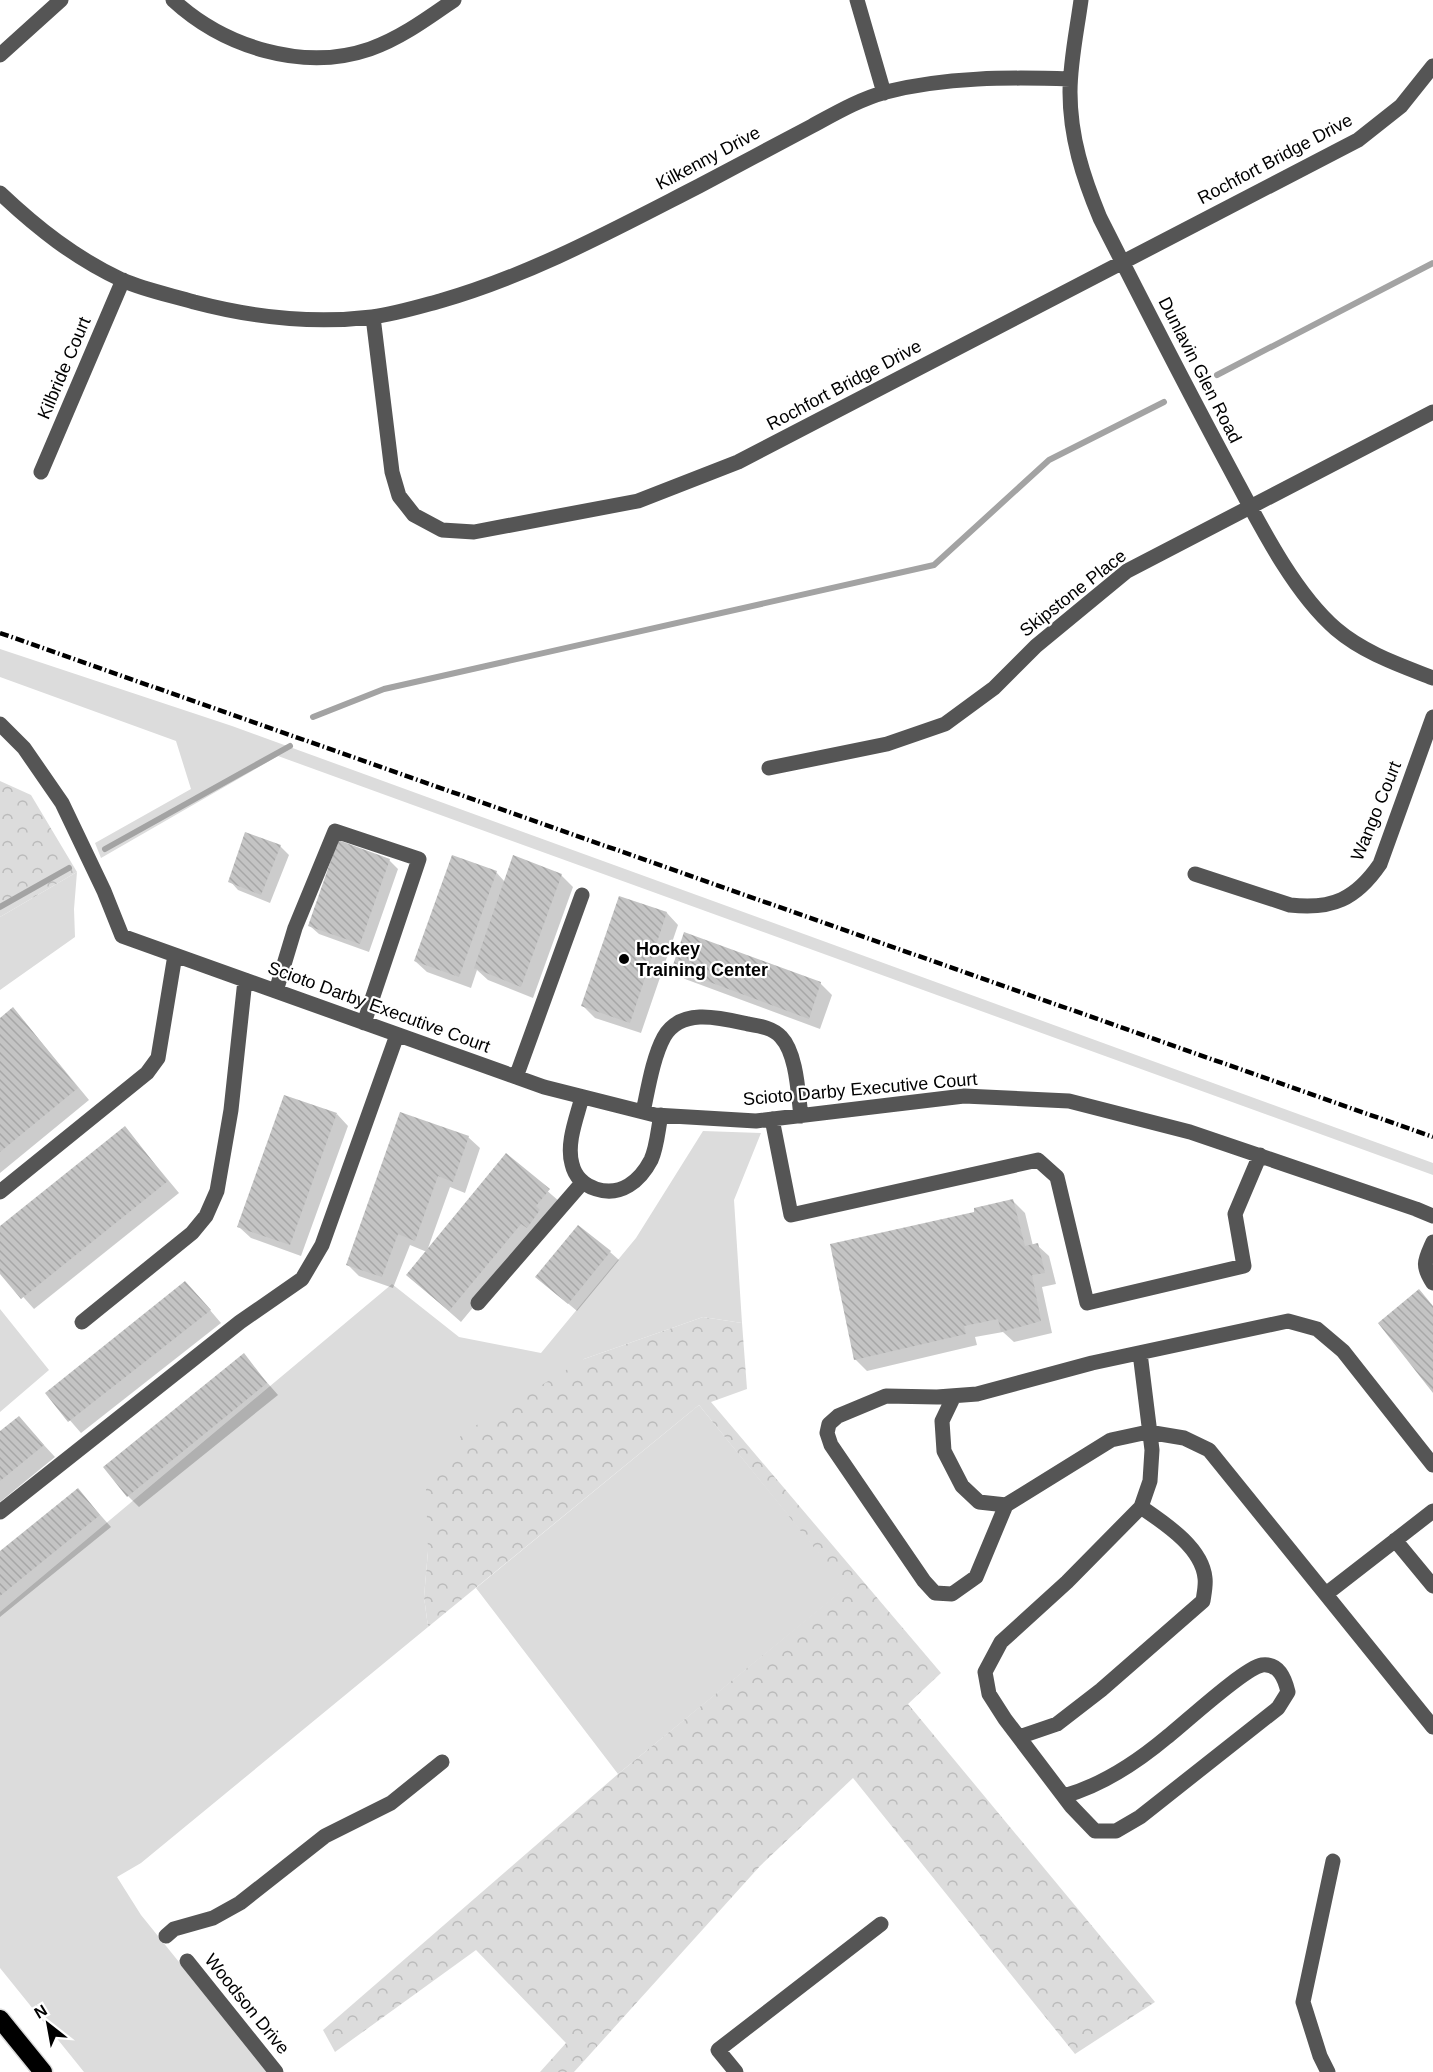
<svg xmlns="http://www.w3.org/2000/svg" width="1433" height="2072" font-family="Arial,sans-serif">
  <defs>
    <pattern id="forest-crowns" width="20" height="18" patternUnits="userSpaceOnUse" patternTransform="scale(1.5)"><rect width="20" height="18" fill="#dcdcdc"/><path d="M2 6a3 3 0 1 1 6 0M12 15a3 3 0 1 1 6 0" fill="none" stroke="#bbb"/></pattern>
    <pattern id="building-back-hatch" width="6" height="6" patternUnits="userSpaceOnUse" patternTransform="scale(1.5)"><rect width="6" height="6" fill="#c4c4c4"/><path d="M-1 5l2 2M0 0l6 6M5-1l2 2" fill="none" stroke="#a7a7a7"/></pattern>
  </defs>
  <rect width="100%" height="100%" fill="#fff"/>
  <path fill="#dcdcdc" d="M 0,649 L 232,726 L 1433,1163 L 1433,1175 L 278,756 L 101,858 L 95,843 L 191,789 L 176,741 L 0,677 Z
    M 77,872 L 74,909 L 75,937 L 0,990 L 0,917 Z
    M 703,1131 L 761,1133 L 734,1200 L 742,1323 L 703,1317 L 584,1359 L 428,1551 L 424,1597 L 428,1627 L 141,1863 L 117,1877 L 141,1915 L 268,2072 L 84,2072 L 0,1968 L 0,1612 L 392,1284 L 459,1337 L 541,1353 L 636,1238 Z
    M 0,1309 L 49,1370 L 0,1412 Z
    M 699,1405 L 847,1587 L 618,1774 L 476,1588 Z"/>
  <path fill="url(#forest-crowns)" d="M 0,781 L 31,795 L 77,872 L 0,917 Z
    M 703,1317 L 742,1323 L 747,1389 L 711,1402 L 941,1673 L 908,1704 L 1155,2002 L 1075,2054 L 853,1778 L 760,1866 L 574,2072 L 540,2072 L 566,2043 L 476,1950 L 335,2052 L 323,2030 L 618,1774 L 846,1587 L 699,1405 L 428,1627 L 424,1597 L 428,1551 L 426,1487 L 462,1434 L 584,1359 Z"/>
  <path fill="#0003" d="M 280,846 L 289,855 L 270,903 L 238,890 L 230,881 Z
    M 389,860 L 398,869 L 369,952 L 319,934 L 310,926 Z
    M 496,872 L 505,882 L 561,875 L 573,887 L 533,998 L 488,980 L 477,970 L 471,988 L 427,972 L 415,961 Z
    M 620,898 L 667,913 L 678,925 L 641,1033 L 595,1018 L 583,1006 Z
    M 673,967 L 820,983 L 832,995 L 820,1029 L 685,979 Z
    M 0,1020 L 24,1021 L 89,1100 L 0,1173 Z
    M 337,1114 L 348,1126 L 301,1256 L 251,1238 L 239,1227 Z
    M 125,1128 L 179,1193 L 34,1309 L 0,1271 L 0,1228 Z
    M 468,1137 L 480,1148 L 465,1193 L 450,1187 L 427,1251 L 506,1155 L 560,1202 L 461,1322 L 420,1286 L 427,1252 L 410,1245 L 393,1288 L 359,1276 L 348,1265 Z
    M 1013,1201 L 1025,1213 L 1033,1246 L 1037,1245 L 1049,1256 L 1056,1284 L 1042,1287 L 1052,1333 L 1014,1342 L 1003,1332 L 975,1337 L 977,1345 L 867,1371 L 855,1359 L 976,1213 Z
    M 610,1252 L 619,1260 L 577,1311 L 537,1277 Z
    M 197,1295 L 221,1323 L 81,1433 L 47,1394 Z
    M 243,1355 L 278,1395 L 139,1507 L 128,1496 Z
    M 19,1418 L 55,1457 L 0,1502 L 0,1433 Z
    M 78,1490 L 111,1527 L 0,1617 L 0,1553 Z"/>
  <g fill="none" stroke-linecap="round" stroke-linejoin="round">
    <path stroke="#a3a3a3" stroke-width="6" d="M 1217,375 L 1433,263
      M 313,717 L 384,689 L 934,565 L 1049,460 L 1164,402
      M 105,849 L 290,746
      M 0,907 L 69,868"/>
  </g>
  <path fill="url(#building-back-hatch)" d="M 245,832 L 281,845 L 261,895 L 228,882 Z
    M 338,840 L 390,859 L 360,944 L 308,926 Z
    M 452,855 L 497,871 L 459,977 L 414,961 Z
    M 513,855 L 562,874 L 521,987 L 474,968 Z
    M 619,896 L 667,912 L 630,1023 L 581,1006 Z
    M 684,932 L 821,982 L 809,1019 L 672,968 Z
    M 13,1007 L 78,1088 L 0,1152 L 0,1018 Z
    M 284,1095 L 337,1113 L 290,1245 L 237,1227 Z
    M 400,1112 L 469,1136 L 453,1182 L 438,1176 L 415,1241 L 398,1234 L 382,1277 L 346,1265 Z
    M 125,1126 L 168,1181 L 21,1299 L 0,1274 L 0,1226 Z
    M 506,1153 L 550,1189 L 536,1206 L 540,1210 L 527,1228 L 521,1224 L 449,1311 L 406,1275 Z
    M 1013,1199 L 1025,1246 L 1038,1243 L 1045,1273 L 1032,1275 L 1041,1321 L 1001,1332 L 998,1319 L 964,1326 L 966,1334 L 854,1360 L 830,1244 L 974,1212 L 974,1208 Z
    M 578,1225 L 611,1251 L 568,1304 L 535,1277 Z
    M 185,1281 L 211,1310 L 68,1422 L 45,1393 Z
    M 1419,1289 L 1433,1306 L 1433,1393 L 1378,1323 Z
    M 244,1353 L 267,1383 L 127,1497 L 103,1467 Z
    M 19,1416 L 44,1445 L 0,1481 L 0,1431 Z
    M 78,1488 L 100,1515 L 0,1596 L 0,1551 Z"/>
  <g fill="none" stroke-linecap="round" stroke-linejoin="round">
    <defs>
      <path id="highway" d="M 0,2019 L 43,2072"/>
    </defs>
    <use href="#highway" stroke="#dbdbdb" stroke-width="21"/>
    <path stroke="#555" stroke-width="15" d="M 173,0 C 224,47 303,72 370,49 C 401,38 428,18 454,0
      M 857,0 L 884,93
      M 1081,0 C 1077,30 1070,62 1070,92 C 1070,137 1083,177 1100,218 C 1142,301 1185,385 1229,467 C 1257,519 1292,591 1336,629 C 1364,653 1400,665 1433,678
      M 0,55 L 61,0
      M 0,193 C 37,228 75,258 122,280 C 145,290 170,295 194,302 C 251,317 314,324 372,317 C 395,314 418,307 440,301 C 531,275 615,229 699,186 C 737,166 774,146 812,126 C 836,113 860,99 886,92 C 945,77 1009,77 1070,79
      M 373,317 L 392,472 L 399,496 L 414,515 L 442,530 L 474,532 L 638,501 L 738,462 L 1358,140 L 1401,106 L 1433,66
      M 41,472 L 123,280
      M 0,724 L 24,748 L 62,803 L 104,891 L 122,936 L 544,1087 L 655,1115 L 756,1121 L 964,1096 L 1069,1101 L 1190,1132 L 1416,1209 L 1433,1216
      M 769,768 L 887,744 L 945,724 L 994,688 L 1036,646 L 1127,571 L 1433,412
      M 1195,874 L 1290,905 C 1332,910 1356,899 1380,864 L 1433,717
      M 276,991 L 295,928 L 335,831 L 419,859 L 364,1023
      M 516,1077 L 582,895
      M 582,1097 C 577,1117 566,1143 572,1164 C 575,1177 584,1185 596,1189 C 621,1197 640,1181 651,1160 C 657,1147 658,1129 661,1115
      M 643,1112 C 648,1089 653,1057 664,1037 C 681,1007 721,1018 748,1024 C 760,1026 773,1028 781,1037 C 797,1054 798,1094 801,1116
      M 772,1119 L 791,1215 L 1038,1160 L 1057,1177 L 1087,1303 L 1244,1266 L 1235,1214 L 1260,1155
      M 0,1192 L 147,1073 L 158,1058 L 175,955
      M 1433,1242 C 1425,1260 1421,1265 1433,1283
      M 478,1303 L 582,1183
      M 82,1322 L 192,1233 L 206,1216 L 217,1191 L 231,1110 L 245,980
      M 954,1396 L 942,1421 L 944,1451 L 962,1486 L 979,1502 L 1006,1505
      M 1433,1465 L 1343,1351 L 1317,1329 L 1288,1321 L 1092,1363 L 977,1394 L 937,1397 L 886,1396 L 838,1416 L 829,1424 L 827,1433 L 831,1445 L 924,1581 L 935,1593 L 952,1594 L 976,1577 L 1006,1505 L 1111,1440 L 1148,1432 L 1184,1438 L 1209,1450 L 1433,1727
      M 0,1512 L 240,1322 L 302,1279 L 322,1245 L 397,1035
      M 1395,1540 L 1433,1586
      M 1326,1594 L 1433,1511
      M 1019,1737 L 1057,1724 L 1101,1690 L 1203,1601 C 1204,1594 1206,1585 1205,1578 C 1202,1547 1164,1523 1141,1507
      M 1064,1796 C 1103,1785 1136,1763 1167,1737 C 1185,1723 1244,1668 1262,1665 C 1279,1663 1285,1679 1288,1692 L 1278,1708 L 1140,1817 L 1116,1831 L 1095,1831 L 1071,1806 L 1005,1719 L 989,1694 L 985,1672 L 1001,1642 L 1067,1582 L 1141,1507 L 1150,1481 L 1152,1450 L 1140,1353
      M 166,1936 L 174,1929 L 213,1918 L 240,1903 L 325,1836 L 391,1803 L 442,1762
      M 187,1961 L 276,2072
      M 736,2072 L 718,2050 L 881,1924
      M 1328,2072 L 1320,2056 L 1303,2002 L 1333,1861"/>
    <use href="#highway" stroke="#000" stroke-width="18"/>
    <path stroke="#000" stroke-width="4.5" stroke-dasharray="9 3 1.5 3" stroke-linecap="butt" d="M 0,633 L 1433,1137"/>
  </g>
  <circle fill="#000" stroke="#fff" stroke-width="2" cx="624" cy="959" r="6"/>
  <g text-anchor="middle" dominant-baseline="central" stroke-width="4.5" stroke-linejoin="round" paint-order="stroke">
    <g font-size="18" fill="#000" stroke="#fff">
      <text transform="translate(708 158) rotate(-28)">Kilkenny Drive</text>
      <text transform="translate(1275 159) rotate(-28)">Rochfort Bridge Drive</text>
      <text transform="translate(64 368) rotate(-67)">Kilbride Court</text>
      <text transform="translate(1200 370) rotate(63)">Dunlavin Glen Road</text>
      <text transform="translate(844 385) rotate(-28)">Rochfort Bridge Drive</text>
      <text transform="translate(1073 593) rotate(-38)">Skipstone Place</text>
      <text transform="translate(1376 811) rotate(-68)">Wango Court</text>
      <text transform="translate(379 1007) rotate(20)">Scioto Darby Executive Court</text>
      <text transform="translate(860 1089) rotate(-5)">Scioto Darby Executive Court</text>
      <text transform="translate(247 2004) rotate(51)">Woodson Drive</text>
    </g>
    <g font-size="18" font-weight="bold" fill="#000" stroke="#fff" text-anchor="start">
      <text x="636" y="949">Hockey<tspan x="636" dy="21">Training Center</tspan></text>
    </g>
  </g>
  <g transform="translate(48 2024) rotate(329)" stroke="#ffffff" stroke-width="4.5" paint-order="stroke">
  <path d="M0-4.5L10 22L0 15L-10 22Z" fill="#000000"/>
  <text y="-9" font-size="16" font-weight="bold" text-anchor="middle" fill="#000000">N</text>
  </g>
</svg>
